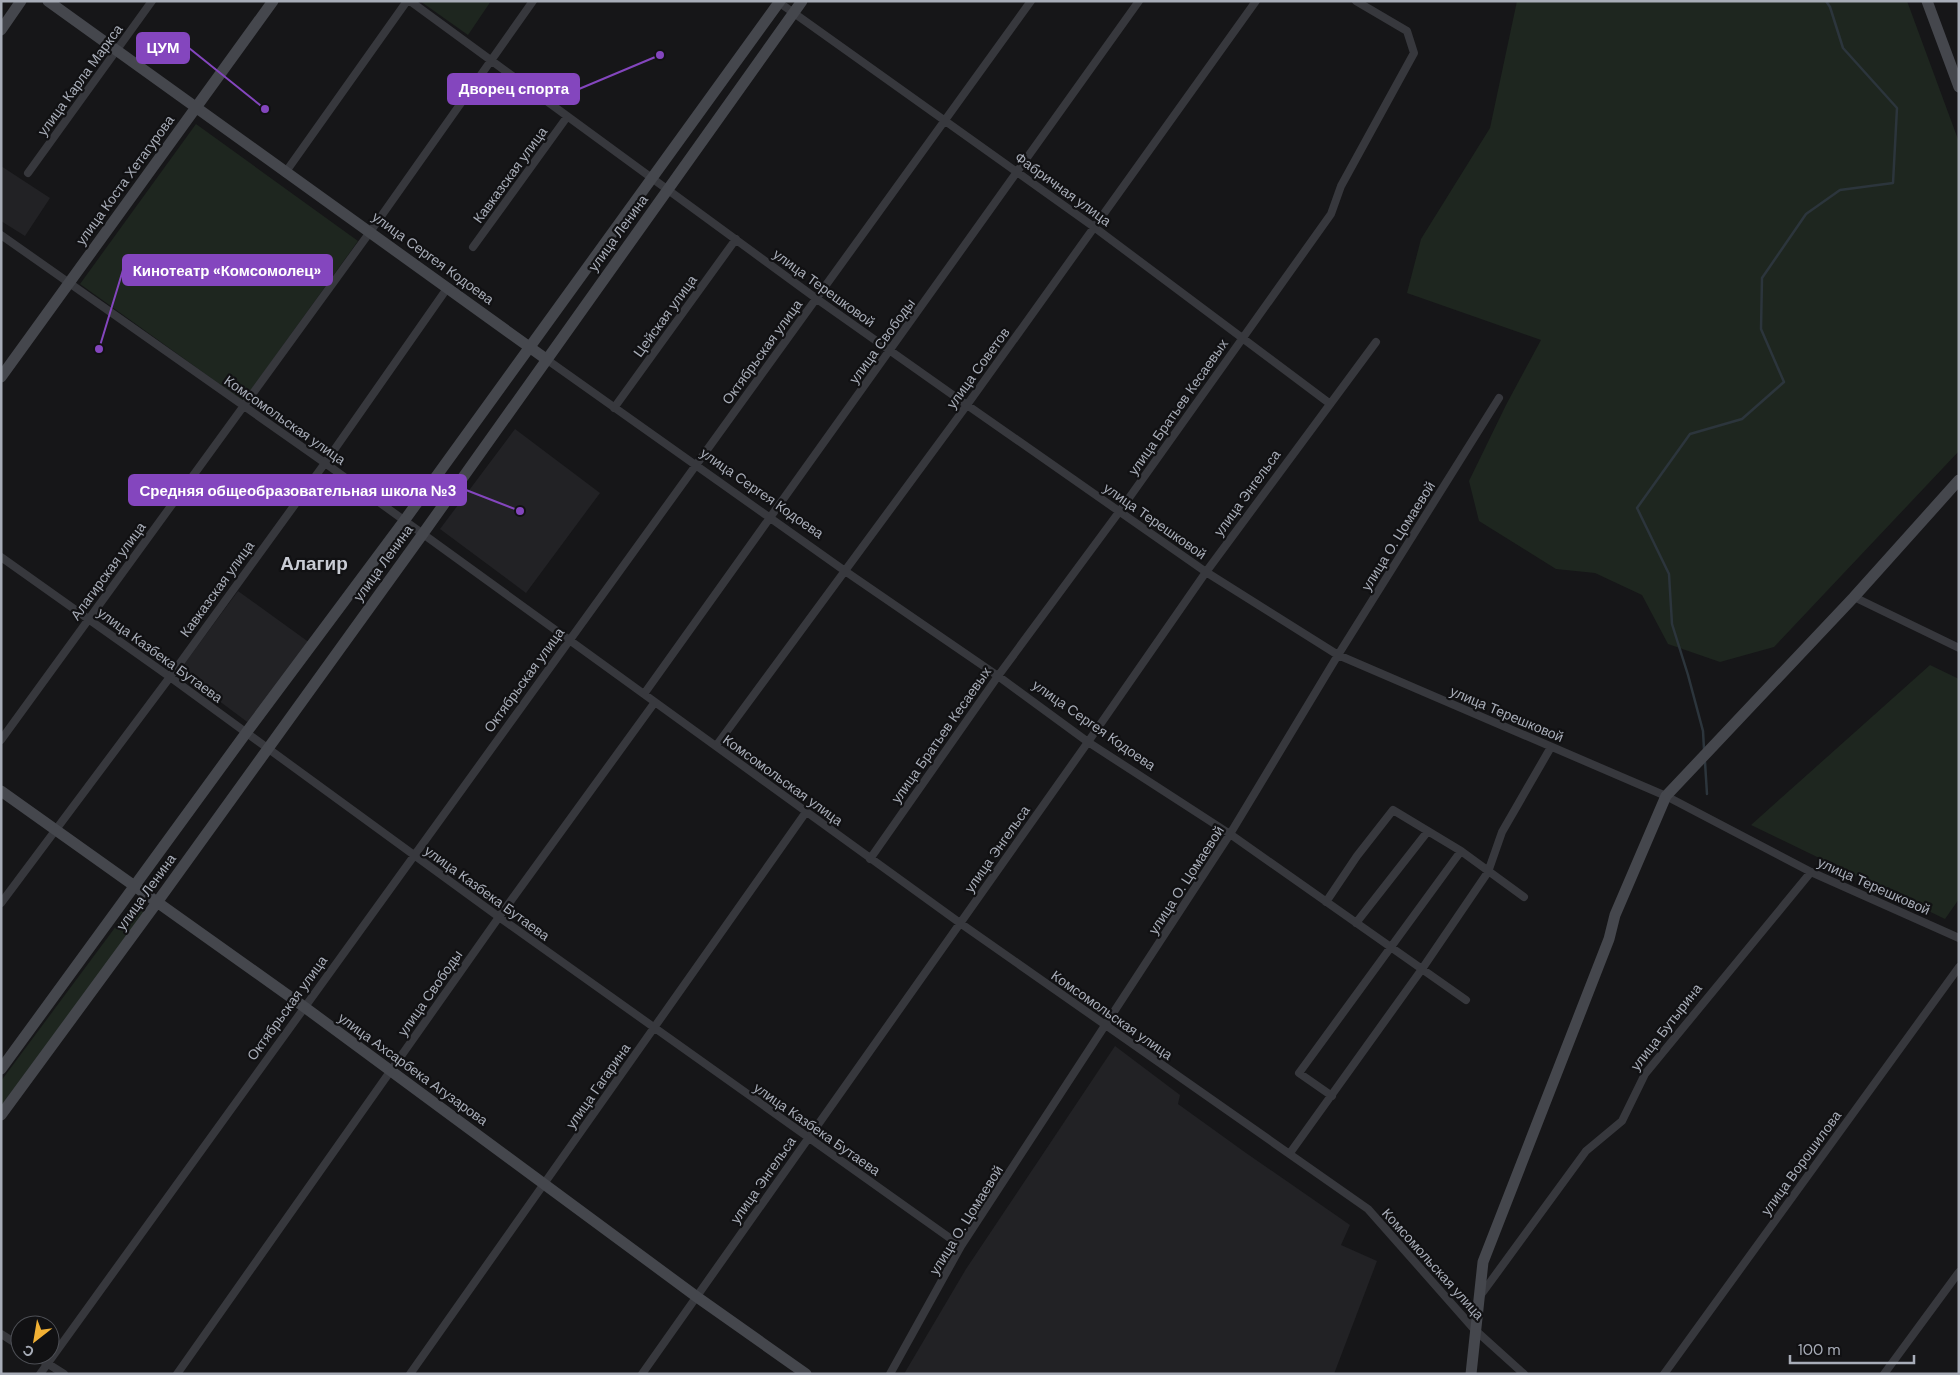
<svg xmlns="http://www.w3.org/2000/svg" width="1960" height="1375" font-family="'DM Sans',sans-serif">
  <rect width="100%" height="100%" fill="#161618"/>
  <path fill="#222225" d="M 1,166 L 50,198 L 25,236 L 1,221 Z
    M 515,429 L 600,493 L 526,593 L 440,529 Z
    M 238,591 L 310,643 L 250,724 L 179,671 Z
    M 1115,1046 L 1180,1095 L 1178,1104 L 1246,1153 L 1350,1225 L 1341,1245 L 1377,1261 L 1334,1374 L 904,1374 L 966,1269 Z"/>
  <path fill="#1e261f" d="M 420,1 L 491,1 L 468,35 Z
    M 1517,1 L 1907,1 L 1959,142 L 1959,451 L 1774,647 L 1720,662 L 1668,644 L 1642,595 L 1595,573 L 1556,569 L 1479,521 L 1469,481 L 1506,405 L 1541,340 L 1407,293 L 1421,239 L 1490,128 Z
    M 196,124 L 358,241 L 243,401 L 80,284 Z
    M 1930,665 L 1959,679 L 1959,899 L 1945,919 L 1751,825 Z
    M 134,902 L 146,910 L 1,1106 L 1,1081 Z"/>
  <g fill="none" stroke-linecap="round" stroke-linejoin="round">
    <path stroke="#2c353c" stroke-width="2.5" d="M 1704,749 L 1703,731 L 1688,675 L 1672,624 L 1669,574 L 1637,508 L 1690,434 L 1742,419 L 1784,382 L 1761,329 L 1762,278 L 1806,214 L 1840,190 L 1893,183 L 1897,108 L 1843,48 L 1830,7 L 1826,1
      M 1705,762 L 1707,794"/>
    <path stroke="#37383d" stroke-width="8" d="M 410,1 L 817,299 L 967,405 L 1206,572 L 1338,655 L 1666,796 L 1811,872 L 1959,938
      M 777,1 L 1094,227 L 1329,403
      M 28,173 L 152,1
      M 285,173 L 407,1
      M 1,235 L 325,463 L 960,923 L 1368,1209 L 1474,1329 L 1524,1374
      M 473,247 L 567,117
      M 546,359 L 845,571 L 998,676 L 1088,742 L 1230,834 L 1466,1000
      M 614,408 L 736,239
      M 1,557 L 170,677 L 499,917 L 961,1246
      M 1854,597 L 1959,648
      M 644,694 L 1139,1
      M 1,740 L 370,232 L 533,1
      M 716,746 L 967,405 L 1256,1
      M 870,859 L 998,676 L 1119,512 L 1331,214 L 1341,186 L 1414,53 L 1407,31 L 1356,1
      M 1326,902 L 1357,856 L 1393,810 L 1461,851 L 1524,897
      M 1,903 L 170,677 L 325,463 L 448,287
      M 1356,923 L 1428,831
      M 1332,1096 L 1299,1073 L 1461,851
      M 1290,1153 L 1422,969 L 1488,872 L 1502,832 L 1551,747
      M 1480,1296 L 1586,1151 L 1622,1121 L 1645,1074 L 1811,872
      M 1,1334 L 20,1346
      M 34,1355 L 64,1374
      M 40,1374 L 1031,1
      M 177,1374 L 499,917 L 655,702
      M 410,1374 L 806,812
      M 642,1374 L 1088,742 L 1206,572 L 1376,342
      M 890,1374 L 961,1246 L 1230,834 L 1338,655 L 1499,398
      M 1664,1374 L 1959,967
      M 1884,1374 L 1959,1272"/>
    <path stroke="#45474d" stroke-width="11" d="M 48,1 L 546,359
      M 1927,1 L 1959,87
      M 1,30 L 21,1
      M 1,377 L 273,1
      M 1,791 L 303,1006 L 697,1297 L 806,1374
      M 1,1069 L 246,733 L 404,521 L 780,1
      M 1,1115 L 158,901 L 422,535 L 802,1
      M 1471,1374 L 1483,1262 L 1609,939 L 1615,915 L 1666,796 L 1854,597 L 1959,480"/>
  </g>
  <g text-anchor="middle" dominant-baseline="central" stroke-width="4.5" stroke-linejoin="round" paint-order="stroke">
    <g font-size="14" fill="#a8adb8" stroke="#111113">
      <text transform="translate(80 80) rotate(-54)">улица Карла Маркса</text>
      <text transform="translate(510 175) rotate(-54)">Кавказская улица</text>
      <text transform="translate(125 180) rotate(-54)">улица Коста Хетагурова</text>
      <text transform="translate(1063 189) rotate(36)">Фабричная улица</text>
      <text transform="translate(618 233) rotate(-54)">улица Ленина</text>
      <text transform="translate(433 258) rotate(36)">улица Сергея Кодоева</text>
      <text transform="translate(824 288) rotate(36)">улица Терешковой</text>
      <text transform="translate(665 316) rotate(-54)">Цейская улица</text>
      <text transform="translate(882 341) rotate(-54)">улица Свободы</text>
      <text transform="translate(762 352) rotate(-54)">Октябрьская улица</text>
      <text transform="translate(978 368) rotate(-54)">улица Советов</text>
      <text transform="translate(1178 407) rotate(-55)">улица Братьев Кесаевых</text>
      <text transform="translate(285 420) rotate(35)">Комсомольская улица</text>
      <text transform="translate(762 493) rotate(35)">улица Сергея Кодоева</text>
      <text transform="translate(1247 493) rotate(-54)">улица Энгельса</text>
      <text transform="translate(1155 521) rotate(35)">улица Терешковой</text>
      <text transform="translate(1398 536) rotate(-58)">улица О. Цомаевой</text>
      <text transform="translate(383 563) rotate(-54)">улица Ленина</text>
      <text transform="translate(108 571) rotate(-54)">Алагирская улица</text>
      <text transform="translate(217 589) rotate(-54)">Кавказская улица</text>
      <text transform="translate(160 655) rotate(36)">улица Казбека Бутаева</text>
      <text transform="translate(524 680) rotate(-54)">Октябрьская улица</text>
      <text transform="translate(1507 714) rotate(23)">улица Терешковой</text>
      <text transform="translate(1094 725) rotate(35)">улица Сергея Кодоева</text>
      <text transform="translate(941 735) rotate(-55)">улица Братьев Кесаевых</text>
      <text transform="translate(783 780) rotate(36)">Комсомольская улица</text>
      <text transform="translate(997 849) rotate(-55)">улица Энгельса</text>
      <text transform="translate(1186 880) rotate(-57)">улица О. Цомаевой</text>
      <text transform="translate(1874 886) rotate(24)">улица Терешковой</text>
      <text transform="translate(146 892) rotate(-54)">улица Ленина</text>
      <text transform="translate(487 893) rotate(36)">улица Казбека Бутаева</text>
      <text transform="translate(430 993) rotate(-55)">улица Свободы</text>
      <text transform="translate(287 1008) rotate(-54)">Октябрьская улица</text>
      <text transform="translate(1112 1015) rotate(35)">Комсомольская улица</text>
      <text transform="translate(1666 1027) rotate(-52)">улица Бутырина</text>
      <text transform="translate(413 1069) rotate(36)">улица Ахсарбека Агузарова</text>
      <text transform="translate(598 1086) rotate(-55)">улица Гагарина</text>
      <text transform="translate(817 1129) rotate(35)">улица Казбека Бутаева</text>
      <text transform="translate(1801 1163) rotate(-54)">улица Ворошилова</text>
      <text transform="translate(763 1180) rotate(-55)">улица Энгельса</text>
      <text transform="translate(966 1220) rotate(-58)">улица О. Цомаевой</text>
      <text transform="translate(1433 1264) rotate(48)">Комсомольская улица</text>
    </g>
    <g font-size="19" font-weight="bold" fill="#c9ccd4" stroke="#111113">
      <text x="314" y="563">Алагир</text>
    </g>
  </g>
  <path fill="none" stroke="#8446be" stroke-width="2" d="M265 109L189 48M660 55L579 89M99 349L123 270M520 511L466 490"/>
  <g fill="#8446be" stroke="#111113" stroke-width="2">
    <circle cx="265" cy="109" r="5"/>
    <circle cx="660" cy="55" r="5"/>
    <circle cx="99" cy="349" r="5"/>
    <circle cx="520" cy="511" r="5"/>
  </g>
  <g fill="#8446be" stroke="#8446be" stroke-width="2">
    <rect x="137" y="33" width="52" height="30" rx="5"/>
    <rect x="448" y="74" width="131" height="30" rx="5"/>
    <rect x="123" y="255" width="209" height="30" rx="5"/>
    <rect x="129" y="475" width="337" height="30" rx="5"/>
  </g>
  <g font-size="15" text-anchor="middle" font-weight="bold" fill="#fff">
    <text x="163" y="53">ЦУМ</text>
    <text x="514" y="94">Дворец спорта</text>
    <text x="227" y="276">Кинотеатр «Комсомолец»</text>
    <text x="298" y="496">Средняя общеобразовательная школа №3</text>
  </g>
  <rect width="1960" height="1375" fill="none" stroke="#a8adb8" stroke-width="5"/>
  <g transform="translate(35 1340) rotate(211)"><circle r="24" fill="#111113" stroke="#4d4f55"/>
  <path d="M0-4L9 19L0 12L-9 19Z" fill="#f2b134"/>
  <text y="-8" font-size="14" font-weight="bold" text-anchor="middle" fill="#a8adb8">С</text>
  </g>
  <path d="M1790 1355v8h124v-8" fill="none" stroke="#a8adb8" stroke-width="2.5"/>
  <text x="1798" y="1355" font-size="15" fill="#a8adb8" stroke="#111113" stroke-width="4" paint-order="stroke">100 m</text>
</svg>
